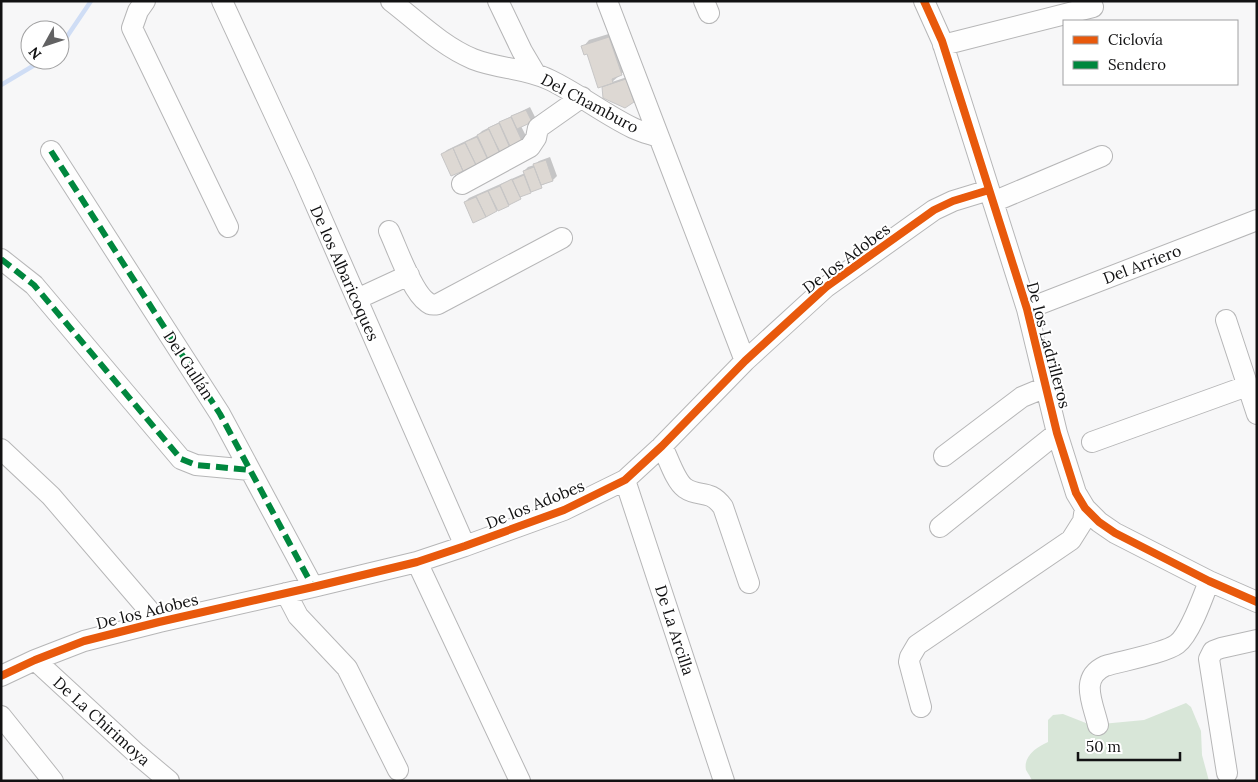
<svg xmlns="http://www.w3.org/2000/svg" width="1258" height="782" font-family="Lora,serif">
  <rect width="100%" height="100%" fill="#f7f7f8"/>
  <path fill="#d8e6d8" d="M 1186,703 L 1191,707 L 1201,731 L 1202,755 L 1209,781 L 1032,781 C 1031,777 1028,774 1026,770 C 1023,756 1037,747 1048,742 L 1048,720 L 1053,715 L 1063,714 L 1091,725 L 1144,720 Z"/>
  <path fill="#0003" d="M 615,32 L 628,68 L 612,82 L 630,76 L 637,97 L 633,101 L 604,88 L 608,83 L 583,47 L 589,40 Z
    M 530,107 L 535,117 L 531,121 L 521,126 L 526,136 L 522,140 L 499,153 L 452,175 L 443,154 L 447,150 L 478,135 L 482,131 Z
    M 550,157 L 557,176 L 553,180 L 524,194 L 520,198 L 473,221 L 465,202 L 469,198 L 525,173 L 524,171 L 528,167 L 534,165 L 539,161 Z"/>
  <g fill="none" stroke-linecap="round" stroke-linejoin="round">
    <path stroke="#cfddf5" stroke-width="4.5" d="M 60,44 L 66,38 L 91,1
      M 1,85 L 43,60"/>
  </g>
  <path fill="#ddd8d3" stroke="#c7c6c6" d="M 609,37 L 622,75 L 612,79 L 613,83 L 598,88 L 587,54 L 584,55 L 581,46 Z
    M 626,79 L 634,102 L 625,108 L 603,98 L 602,87 Z
    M 526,110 L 532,122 L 517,129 L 511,116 Z
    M 511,117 L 522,141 L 510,146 L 499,122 Z
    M 499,123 L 510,148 L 500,152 L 488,128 Z
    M 489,129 L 500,154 L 488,159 L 477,135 Z
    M 477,137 L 488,160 L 476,165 L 465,142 Z
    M 465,143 L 476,165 L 463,171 L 453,148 Z
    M 453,148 L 463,171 L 451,176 L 441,154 Z
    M 546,160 L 553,181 L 541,185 L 533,164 Z
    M 534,167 L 542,188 L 531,192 L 523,171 Z
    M 524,175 L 531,193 L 520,197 L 512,180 Z
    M 512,179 L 521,199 L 509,205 L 500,185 Z
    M 500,186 L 509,206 L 498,211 L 488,191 Z
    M 488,191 L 497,211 L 486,217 L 476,196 Z
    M 476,197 L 486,217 L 473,223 L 464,202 Z"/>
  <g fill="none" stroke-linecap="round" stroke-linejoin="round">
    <defs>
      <path id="minor" d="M 145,1 L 138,11 L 132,28 L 228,227
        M 222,1 L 303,176 L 465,546
        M 391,1 C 417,21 442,46 473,59 C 498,69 526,68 550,80 C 579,94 604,114 633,128 C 641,132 650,134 659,137 L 745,361
        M 498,1 L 522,51 L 535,73
        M 607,1 L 659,137
        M 704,1 L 709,13
        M 924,1 L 942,41 L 1027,309 L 1057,433 L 1076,493 L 1085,508 L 1099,522 L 1115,533 L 1209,581 L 1257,602
        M 943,45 L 1093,7
        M 51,151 L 220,414 L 313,587
        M 462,184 L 530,147 L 536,138 L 538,128 L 582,97
        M 993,202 L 1102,156
        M 389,231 C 397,248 412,292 427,302 C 430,305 434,305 438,304 L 562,238
        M 1,259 L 34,285 L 181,459 L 196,465 L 250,470
        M 357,299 L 409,275
        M 1027,309 L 1257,220
        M 1226,320 L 1257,414
        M 1092,442 L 1247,386
        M 662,446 C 668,457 675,481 685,488 C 699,498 709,488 723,507 L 749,583
        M 1,449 L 51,496 L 159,622
        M 944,456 L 1022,397 L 1046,387
        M 625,480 L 724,781
        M 940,527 L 1057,433
        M 417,562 L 520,781
        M 286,593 L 298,616 L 347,668 L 398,770
        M 35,660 L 137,754 L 169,781
        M 1,676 L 35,660 L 84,641 L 159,622 L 313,587 L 417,562 L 465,546 L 564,510 L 625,480 L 662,446 L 745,361 L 826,287 L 934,210 L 953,201 L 989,190
        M 921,707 L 909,662 L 910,657 L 917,645 L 1071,540 L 1083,521 L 1085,508
        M 1,716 L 53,781
        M 1098,725 C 1093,703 1079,678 1105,666 C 1122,661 1165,653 1177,644 C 1190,634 1203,597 1209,581
        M 1227,773 L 1209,659 L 1213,651 L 1221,648 L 1257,640"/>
    </defs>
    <use href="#minor" stroke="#b6b6b7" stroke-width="22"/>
    <use href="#minor" stroke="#fefefe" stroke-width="20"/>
    <path stroke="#00873e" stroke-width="6" stroke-dasharray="12 6" stroke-linecap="butt" d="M 51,151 L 220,414 L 313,587
      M 1,259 L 34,285 L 181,459 L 196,465 L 250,470"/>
    <defs>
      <path id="cycleway" d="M 924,1 L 942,41 L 1027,309 L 1057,433 L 1076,493 L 1085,508 L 1099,522 L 1115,533 L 1209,581 L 1257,602
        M 1,676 L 35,660 L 84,641 L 159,622 L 313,587 L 417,562 L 465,546 L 564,510 L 625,480 L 662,446 L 745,361 L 826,287 L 934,210 L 953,201 L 989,190"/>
    </defs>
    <use href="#cycleway" stroke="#fff" stroke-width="11"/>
    <use href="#cycleway" stroke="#e8590c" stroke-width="8"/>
  </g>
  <g text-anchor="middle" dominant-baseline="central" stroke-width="4" stroke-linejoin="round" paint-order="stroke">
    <g font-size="16" fill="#121213" stroke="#fff">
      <text transform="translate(590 103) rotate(28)">Del Chamburo</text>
      <text transform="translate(846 258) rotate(-37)">De los Adobes</text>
      <text transform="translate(1142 264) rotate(-21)">Del Arriero</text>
      <text transform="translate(345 273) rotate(66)">De los Albaricoques</text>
      <text transform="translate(1049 345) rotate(75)">De los Ladrilleros</text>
      <text transform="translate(189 365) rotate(57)">Del Gullán</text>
      <text transform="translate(535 504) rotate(-22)">De los Adobes</text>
      <text transform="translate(147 611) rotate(-14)">De los Adobes</text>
      <text transform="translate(675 630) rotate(72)">De La Arcilla</text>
      <text transform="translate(102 721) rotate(42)">De La Chirimoya</text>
    </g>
  </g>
  <rect width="1258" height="782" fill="none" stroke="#121213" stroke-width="5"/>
  <rect x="1063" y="20" width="175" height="65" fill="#ffffff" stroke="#a0a0a1"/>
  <rect x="1073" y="36" width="25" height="8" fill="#e8590c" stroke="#a0a0a1"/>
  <text x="1108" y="45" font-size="15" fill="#121213">Ciclovía</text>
  <rect x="1073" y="61" width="25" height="8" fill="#00873e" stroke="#a0a0a1"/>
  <text x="1108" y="70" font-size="15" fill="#121213">Sendero</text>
  <g transform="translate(45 45) rotate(230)"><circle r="24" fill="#ffffff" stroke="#a0a0a1"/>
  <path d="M0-4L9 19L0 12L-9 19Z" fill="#626263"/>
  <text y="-8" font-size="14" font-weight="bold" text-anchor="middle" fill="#121213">N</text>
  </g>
  <path d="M1078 752v8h102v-8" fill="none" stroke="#121213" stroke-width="2.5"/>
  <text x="1086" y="752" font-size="15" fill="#121213" stroke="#ffffff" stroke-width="4" paint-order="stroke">50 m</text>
</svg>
